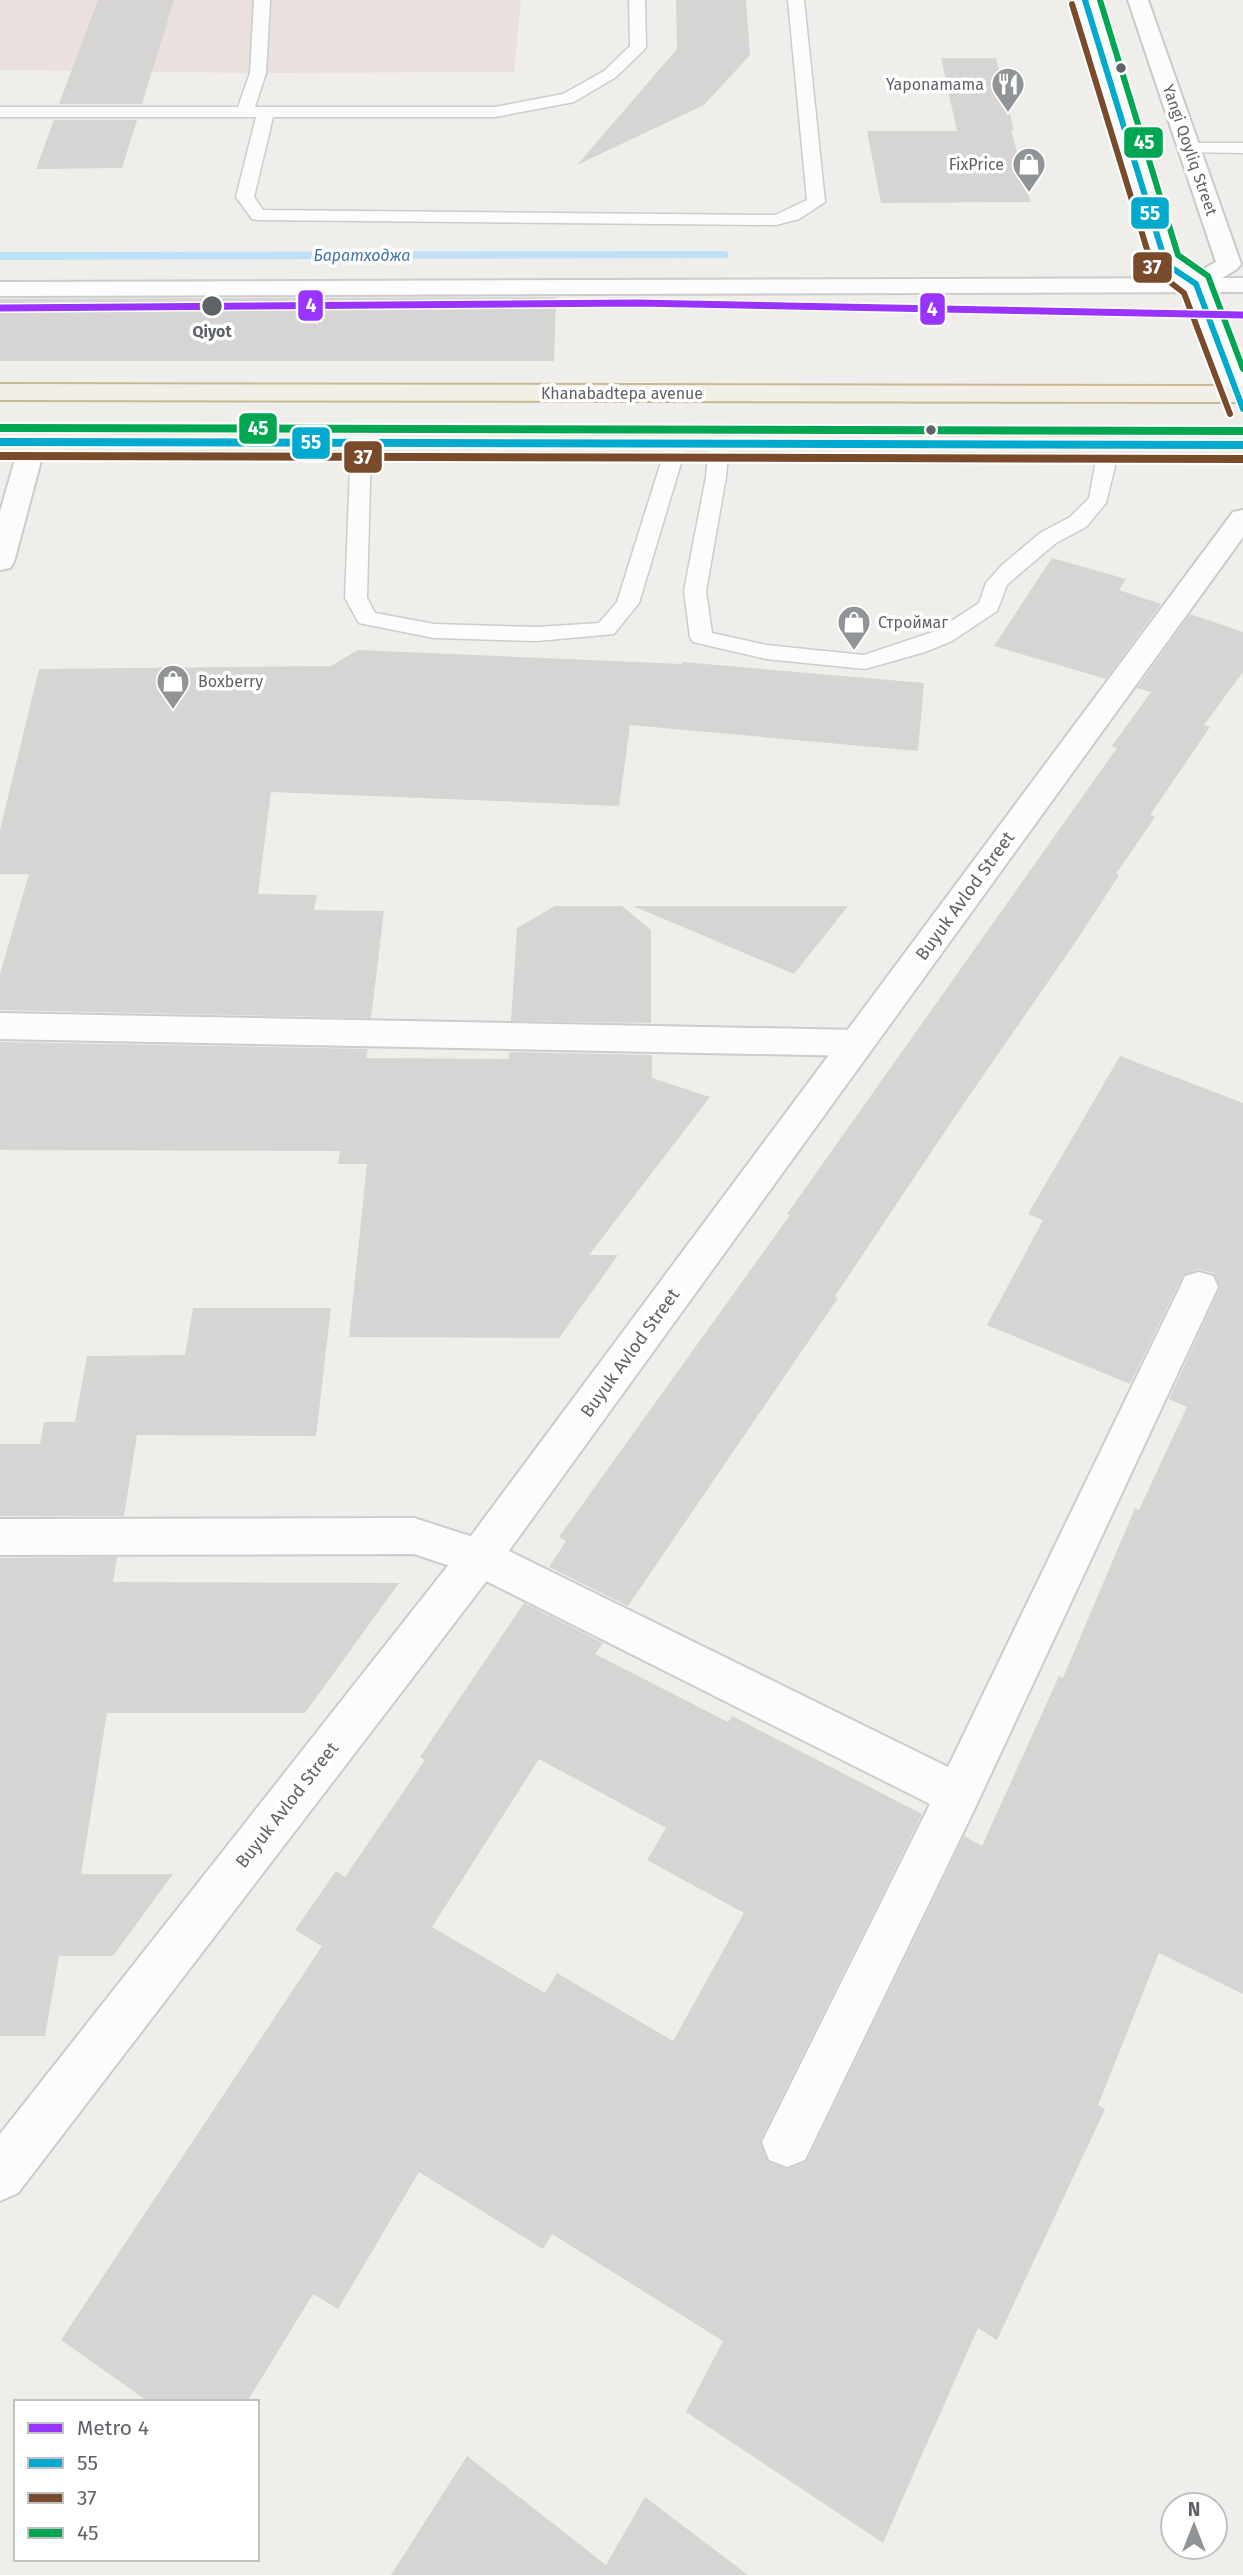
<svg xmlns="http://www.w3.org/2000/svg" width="1243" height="2575" font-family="'Fira Sans',sans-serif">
  <rect width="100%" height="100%" fill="#efeeea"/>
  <path fill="#eae0de" d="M 0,0 L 521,0 L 514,72 L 258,73 L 0,70 Z"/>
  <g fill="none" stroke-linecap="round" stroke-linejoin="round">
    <path fill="#bfe0f9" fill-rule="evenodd" d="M 724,251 L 728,252 L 728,258 L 0,260 L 0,252 Z"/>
  </g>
  <path fill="#d6d5d3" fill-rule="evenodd" d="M 98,0 L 174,0 L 142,104 L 59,104 Z
    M 676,0 L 746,0 L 750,55 L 704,105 L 577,165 L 677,49 Z
    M 941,58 L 996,58 L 1014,130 L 1011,130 L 1031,202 L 881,203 L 867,131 L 957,131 Z
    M 54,120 L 137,120 L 122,168 L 36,169 Z
    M 556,297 L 554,361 L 0,361 L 0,299 Z
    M 1052,558 L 1126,579 L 1119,590 L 1161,604 L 1106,679 L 994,646 Z
    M 1190,614 L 1243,632 L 1243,672 L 1204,725 L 1210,727 L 1150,815 L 1155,817 L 1116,874 L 1119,875 L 1079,937 L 956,1115 L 835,1296 L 838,1298 L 628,1606 L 549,1567 L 566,1541 L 559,1537 L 790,1215 L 787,1214 L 1117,748 L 1112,746 L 1151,692 L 1137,688 Z
    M 358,650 L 682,664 L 682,662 L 924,683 L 918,751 L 630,725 L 619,806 L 271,792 L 258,894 L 317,895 L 314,910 L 384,911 L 371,1018 L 0,1010 L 0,974 L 29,874 L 0,874 L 0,830 L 39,669 L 331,666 Z
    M 555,906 L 622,906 L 651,930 L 651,1023 L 511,1021 L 517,928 Z
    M 633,906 L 848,906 L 794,974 Z
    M 0,1042 L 368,1049 L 366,1058 L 509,1059 L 509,1052 L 652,1055 L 652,1078 L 710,1097 L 589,1255 L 618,1255 L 559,1338 L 349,1337 L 367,1164 L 338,1164 L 340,1151 L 0,1150 Z
    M 1120,1056 L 1243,1103 L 1243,1994 L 1159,1953 L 1098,2105 L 1105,2109 L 997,2340 L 978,2328 L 883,2543 L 686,2412 L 723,2341 L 552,2234 L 543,2249 L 419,2172 L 338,2309 L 313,2294 L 247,2402 L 149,2402 L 61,2340 L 322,1946 L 295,1930 L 336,1871 L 345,1877 L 425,1760 L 420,1757 L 524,1603 L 603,1643 L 595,1654 L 728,1722 L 732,1716 L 922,1814 L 760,2141 L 768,2162 L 788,2169 L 807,2161 L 964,1836 L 982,1846 L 1059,1676 L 1063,1678 L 1135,1508 L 1139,1510 L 1187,1407 L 1169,1399 L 1220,1288 L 1214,1273 L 1198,1269 L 1183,1275 L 1130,1384 L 987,1325 L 1043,1220 L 1028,1214 ZM 539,1759 L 666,1828 L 647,1860 L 744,1913 L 673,2041 L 557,1973 L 545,1993 L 432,1927 Z
    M 193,1308 L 331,1308 L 316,1436 L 137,1435 L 124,1516 L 0,1516 L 0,1444 L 40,1444 L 44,1422 L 75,1422 L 87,1356 L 185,1355 Z
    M 117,1557 L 113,1582 L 399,1583 L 305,1713 L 107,1713 L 81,1874 L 173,1874 L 113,1956 L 59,1956 L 45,2036 L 0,2036 L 0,1558 Z
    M 467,2456 L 606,2565 L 645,2497 L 748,2575 L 391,2575 Z"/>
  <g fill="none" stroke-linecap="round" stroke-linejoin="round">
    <defs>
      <path id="service" d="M 254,0 L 270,0 L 266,73 L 255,107 L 495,107 L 563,94 L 604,71 L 630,46 L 629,0 L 645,0 L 646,47 L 644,50 L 616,77 L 574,102 L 495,117 L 273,117 L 254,197 L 263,210 L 775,215 L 807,200 L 788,0 L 804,0 L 825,202 L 799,219 L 776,225 L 258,220 L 252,219 L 236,197 L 256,117 L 0,117 L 0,107 L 238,107 L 250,73 Z
        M 1189,143 L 1243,143 L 1243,153 L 1183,152 L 1180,148 L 1183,144 Z
        M 361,437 L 368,439 L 371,443 L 367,598 L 375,613 L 434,624 L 537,627 L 599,623 L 617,602 L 667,443 L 670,439 L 684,439 L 687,443 L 639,603 L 614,634 L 537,641 L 434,638 L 359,623 L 345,598 L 351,443 L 354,439 Z
        M 719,438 L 726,440 L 729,444 L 726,477 L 706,591 L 712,633 L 766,645 L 864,655 L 936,631 L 979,603 L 986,583 L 1001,566 L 1040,533 L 1070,517 L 1089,498 L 1095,466 L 1094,444 L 1097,440 L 1111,440 L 1114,444 L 1115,466 L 1106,503 L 1086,527 L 1056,543 L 1017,576 L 1007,585 L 997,611 L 952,641 L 925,652 L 865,669 L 766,659 L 693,642 L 690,637 L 684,591 L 706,477 L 709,444 L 712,440 Z"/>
      <path id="minor" d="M 1243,278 L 1243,292 L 0,296 L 0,282 Z
        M 33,434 L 42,436 L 46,442 L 14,562 L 10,568 L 0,570 L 0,512 L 20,442 L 24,436 Z
        M 0,1013 L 857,1030 L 869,1034 L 875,1043 L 869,1052 L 857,1056 L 0,1039 Z
        M 1199,1272 L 1213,1276 L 1218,1287 L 974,1810 L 805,2160 L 787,2167 L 769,2160 L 762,2142 L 930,1804 L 468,1572 L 414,1554 L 0,1555 L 0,1519 L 414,1518 L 495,1544 L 948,1767 L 1180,1287 L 1185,1276 Z"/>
      <path id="tertiary" d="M 1243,510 L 1243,537 L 495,1570 L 18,2193 L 0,2201 L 0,2134 L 465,1544 L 1233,512 Z"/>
      <path id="secondary" d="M 1075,0 L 1095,0 L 1177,261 L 1196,273 L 1216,262 L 1128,0 L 1148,0 L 1241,264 L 1237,269 L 1209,286 L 1243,374 L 1243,401 L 1229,399 L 1225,394 L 1185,288 L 1154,264 Z"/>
      <path id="trunk" d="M 0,384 L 1243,386 L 1243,402 L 0,400 Z
        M 0,434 L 1243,437 L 1243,453 L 0,450 Z"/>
    </defs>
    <use href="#service" stroke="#cbcccc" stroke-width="3"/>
    <use href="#minor" stroke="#cbcccc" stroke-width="4"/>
    <use href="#tertiary" stroke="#cbcccc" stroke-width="4"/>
    <use href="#secondary" stroke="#cacacb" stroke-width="4"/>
    <use href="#trunk" stroke="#c8b996" stroke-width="4"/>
    <use href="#service" fill="#fdfcfc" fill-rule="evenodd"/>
    <use href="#minor" fill="#fdfcfc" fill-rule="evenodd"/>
    <use href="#tertiary" fill="#fdfcfc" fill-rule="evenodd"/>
    <use href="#secondary" fill="#fdfcfc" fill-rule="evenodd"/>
    <use href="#trunk" fill="#f2f0e6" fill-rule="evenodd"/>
    <defs>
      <path id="bus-1-far1" d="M 1085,0 L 1166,264 L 1196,284 L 1243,409"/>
      <path id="bus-1" d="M 0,442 L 1243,445"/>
      <path id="bus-2-far1" d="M 1072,4 L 1153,269 L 1184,293 L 1230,414"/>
      <path id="bus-2" d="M 0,456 L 1243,459"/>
      <path id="bus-3-far1" d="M 1100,0 L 1178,255 L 1208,276 L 1243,369"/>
      <path id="bus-3" d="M 0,428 L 1243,431"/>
    </defs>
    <use href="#bus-1-far1" stroke="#fff" stroke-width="10"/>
    <use href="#bus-1" stroke="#fff" stroke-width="12"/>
    <use href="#bus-2-far1" stroke="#fff" stroke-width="10"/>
    <use href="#bus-2" stroke="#fff" stroke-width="12"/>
    <use href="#bus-3-far1" stroke="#fff" stroke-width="10"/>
    <use href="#bus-3" stroke="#fff" stroke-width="12"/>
    <use href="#bus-1-far1" stroke="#00a9ce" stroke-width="6"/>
    <use href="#bus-1" stroke="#00a9ce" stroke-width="8"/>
    <use href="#bus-2-far1" stroke="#7a4b2a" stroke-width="6"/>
    <use href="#bus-2" stroke="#7a4b2a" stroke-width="8"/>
    <use href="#bus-3-far1" stroke="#00a651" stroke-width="6"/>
    <use href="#bus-3" stroke="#00a651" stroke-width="8"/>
    <defs>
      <path id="metro-1" d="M 0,308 L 637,303 L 1243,315"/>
    </defs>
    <use href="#metro-1" stroke="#fff" stroke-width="10"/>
    <use href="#metro-1" stroke="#93f" stroke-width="7"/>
  </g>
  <defs>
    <symbol id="restaurant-pin" viewBox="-11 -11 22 30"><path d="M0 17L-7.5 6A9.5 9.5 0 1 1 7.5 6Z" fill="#919496" stroke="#fff"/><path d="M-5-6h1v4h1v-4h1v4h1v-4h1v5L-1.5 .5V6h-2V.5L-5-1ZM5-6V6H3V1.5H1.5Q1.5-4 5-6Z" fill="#fff"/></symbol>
    <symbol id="shop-pin" viewBox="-11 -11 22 30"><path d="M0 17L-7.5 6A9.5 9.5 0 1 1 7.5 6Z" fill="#919496" stroke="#fff"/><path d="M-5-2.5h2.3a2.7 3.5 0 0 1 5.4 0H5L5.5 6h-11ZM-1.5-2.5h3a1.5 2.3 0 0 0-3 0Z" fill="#fff"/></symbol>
  </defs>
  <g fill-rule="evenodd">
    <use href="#restaurant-pin" x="989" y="65" width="38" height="52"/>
    <use href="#shop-pin" x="1010" y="145" width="38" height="52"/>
    <use href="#shop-pin" x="835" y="603" width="38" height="52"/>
    <use href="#shop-pin" x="154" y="662" width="38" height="52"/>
  </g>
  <g fill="#5f6368" stroke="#fff" stroke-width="2.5">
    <circle cx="1121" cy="68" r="6"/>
    <circle cx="212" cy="306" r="11"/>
    <circle cx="931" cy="430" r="6"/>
  </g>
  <g text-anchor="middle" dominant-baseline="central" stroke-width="7" stroke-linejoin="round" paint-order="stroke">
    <g font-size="16" fill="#5f6368" stroke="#fff" text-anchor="end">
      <text x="984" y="84">Yaponamama</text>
      <text x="1004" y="164">FixPrice</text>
      <text x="878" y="622" text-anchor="start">Строймаг</text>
      <text x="198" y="681" text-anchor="start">Boxberry</text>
    </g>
    <g font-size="16" fill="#5f6368" stroke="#fff">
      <text transform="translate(1190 150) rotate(71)">Yangi Qoyliq Street</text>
      <text x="622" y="393">Khanabadtepa avenue</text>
    </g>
    <g font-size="16" font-style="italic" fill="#4174aa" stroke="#fff">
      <text x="362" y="255">Баратходжа</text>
    </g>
    <g font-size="16" font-weight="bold" fill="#5f6368" stroke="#fff">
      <text x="212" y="331">Qiyot</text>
    </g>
    <g font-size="18" fill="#5f6368" stroke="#fff">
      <text transform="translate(965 896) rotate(-54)">Buyuk Avlod Street</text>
      <text transform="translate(630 1353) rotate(-54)">Buyuk Avlod Street</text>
      <text transform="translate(287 1805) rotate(-52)">Buyuk Avlod Street</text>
    </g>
  </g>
  <g stroke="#fff" stroke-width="2.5">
    <rect x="1123" y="126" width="41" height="33" rx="7" fill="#00a651"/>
    <rect x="1130" y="196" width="40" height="34" rx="7" fill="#00a9ce"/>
    <rect x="1132" y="251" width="41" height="33" rx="7" fill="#7a4b2a"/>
    <rect x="297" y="289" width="27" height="33" rx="7" fill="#93f"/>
    <rect x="919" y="292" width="27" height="34" rx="7" fill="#93f"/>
    <rect x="238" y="412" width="40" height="33" rx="7" fill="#00a651"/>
    <rect x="291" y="426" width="40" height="34" rx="7" fill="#00a9ce"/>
    <rect x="343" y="440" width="40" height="34" rx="7" fill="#7a4b2a"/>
  </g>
  <g font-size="19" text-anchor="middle" font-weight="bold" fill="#fff">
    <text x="1144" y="149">45</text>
    <text x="1150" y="220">55</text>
    <text x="1152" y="274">37</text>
    <text x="311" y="312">4</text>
    <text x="932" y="316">4</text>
    <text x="258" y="435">45</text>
    <text x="311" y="449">55</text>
    <text x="363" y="464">37</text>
  </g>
  <rect x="14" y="2400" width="245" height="161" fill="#ffffff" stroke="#bfc1c3" stroke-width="2"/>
  <rect x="28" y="2423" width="35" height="10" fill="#9933ff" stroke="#bfc1c3" stroke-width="2"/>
  <text x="77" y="2435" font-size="21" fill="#5f6368">Metro 4</text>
  <rect x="28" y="2458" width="35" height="10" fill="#00a9ce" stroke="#bfc1c3" stroke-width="2"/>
  <text x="77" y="2470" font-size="21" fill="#5f6368">55</text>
  <rect x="28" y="2493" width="35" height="10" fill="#7a4b2a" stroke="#bfc1c3" stroke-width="2"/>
  <text x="77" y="2505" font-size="21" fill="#5f6368">37</text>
  <rect x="28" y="2528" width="35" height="10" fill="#00a651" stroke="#bfc1c3" stroke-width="2"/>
  <text x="77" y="2540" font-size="21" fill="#5f6368">45</text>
  <g transform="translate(1194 2526)"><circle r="33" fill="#ffffff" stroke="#bfc1c3" stroke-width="2"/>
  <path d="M0-5L12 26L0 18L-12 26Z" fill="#919496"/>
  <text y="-10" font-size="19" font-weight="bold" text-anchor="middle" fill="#5f6368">N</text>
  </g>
</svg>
